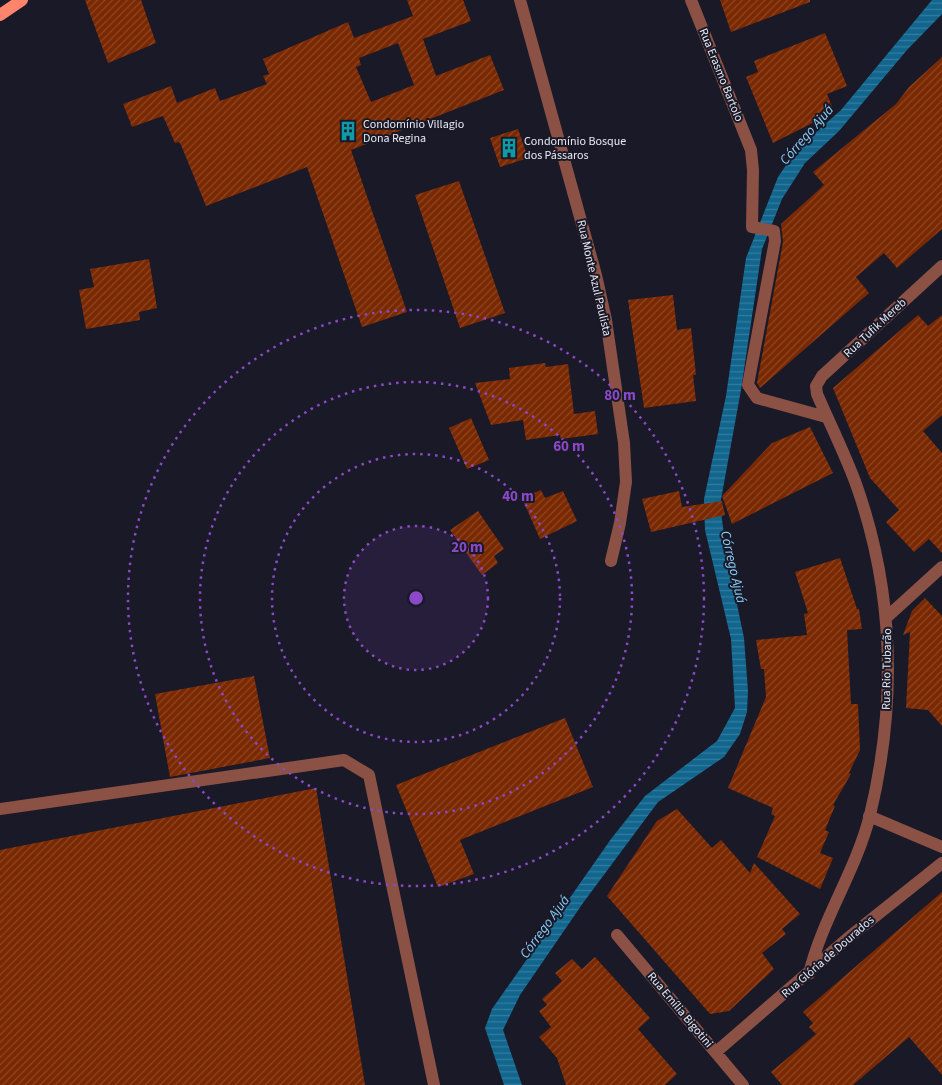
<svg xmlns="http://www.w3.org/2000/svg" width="942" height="1085" font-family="'Source Sans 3',sans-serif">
  <defs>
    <pattern id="water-rules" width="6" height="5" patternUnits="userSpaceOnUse" patternTransform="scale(1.25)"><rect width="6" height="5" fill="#12668e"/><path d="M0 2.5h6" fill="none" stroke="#347c9e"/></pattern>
    <pattern id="building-hatch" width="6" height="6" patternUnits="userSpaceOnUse" patternTransform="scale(1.25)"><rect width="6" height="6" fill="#7a2800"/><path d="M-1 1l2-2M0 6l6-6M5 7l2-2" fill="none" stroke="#8d4726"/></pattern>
  </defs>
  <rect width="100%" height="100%" fill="#191928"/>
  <path fill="url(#water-rules)" d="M 932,0 L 942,0 L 942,14 L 907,50 L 839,131 L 805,163 L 782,199 L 762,249 L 741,390 L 720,505 L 727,556 L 744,638 L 748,691 L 747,712 L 740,734 L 724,757 L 658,802 L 583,903 L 520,995 L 503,1030 L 522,1085 L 504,1085 L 485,1028 L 492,1009 L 611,839 L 645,796 L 717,741 L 735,708 L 731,639 L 705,530 L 704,499 L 726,396 L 746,258 L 778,177 L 797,149 L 841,110 Z"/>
  <path fill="url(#building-hatch)" fill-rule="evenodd" d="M 85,0 L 141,0 L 156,43 L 108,63 Z
    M 407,0 L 463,0 L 471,21 L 423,39 L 436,76 L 490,55 L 504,90 L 351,150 L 407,312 L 362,327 L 307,167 L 206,206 L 181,145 L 179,142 L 175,143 L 163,116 L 132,127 L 123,104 L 171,86 L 177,103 L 215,88 L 220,101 L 267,84 L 263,76 L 269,74 L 263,59 L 348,22 L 354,38 L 413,16 ZM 398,43 L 414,85 L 371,102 L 356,67 L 361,65 L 359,58 Z
    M 720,0 L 810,0 L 810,2 L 731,32 Z
    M 825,33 L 847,86 L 827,94 L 834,112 L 773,143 L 746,77 L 758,72 L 754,61 Z
    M 942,57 L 942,229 L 897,268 L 884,253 L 856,277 L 869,293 L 760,388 L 757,383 L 783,242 L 781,224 L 824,185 L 813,172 L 896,104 L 909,87 Z
    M 518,129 L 528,158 L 500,167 L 490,138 Z
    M 459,181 L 505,313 L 460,328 L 415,195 Z
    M 149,259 L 157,308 L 139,312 L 140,320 L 86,329 L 79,290 L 94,287 L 90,269 Z
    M 673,295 L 677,330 L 691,328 L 696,375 L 693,375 L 696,401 L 644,408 L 628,300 Z
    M 918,315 L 928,326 L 942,315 L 942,415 L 923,431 L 942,453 L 942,553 L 929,539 L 914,552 L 886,522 L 899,510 L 870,478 L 833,388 Z
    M 545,363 L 546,367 L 568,364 L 574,414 L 595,411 L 598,434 L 561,439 L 560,435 L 526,440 L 523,420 L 491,425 L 475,383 L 510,379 L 509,368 Z
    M 471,418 L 489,460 L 467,469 L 449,428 Z
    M 810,427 L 833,473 L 732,524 L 722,496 L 772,443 Z
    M 541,490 L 545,498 L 563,491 L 577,521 L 540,539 L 522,498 Z
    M 679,491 L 682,507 L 722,501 L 725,515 L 651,532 L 642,499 Z
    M 478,511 L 504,549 L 494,556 L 498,563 L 482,575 L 450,530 Z
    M 840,558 L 857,609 L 859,609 L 862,629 L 847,630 L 851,704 L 858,704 L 860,750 L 849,773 L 851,774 L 833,805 L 835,806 L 825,830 L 829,832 L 820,853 L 833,858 L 820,889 L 757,857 L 775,816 L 771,814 L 773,808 L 728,788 L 766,697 L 764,669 L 761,669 L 756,640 L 807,635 L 804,614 L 808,613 L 795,572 Z
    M 925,598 L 942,616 L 942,726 L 928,710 L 906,708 L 910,632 L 903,635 L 912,611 Z
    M 254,676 L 270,758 L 170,777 L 155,694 Z
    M 565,718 L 593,787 L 460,840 L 474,874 L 438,887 L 396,785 Z
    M 316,788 L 365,1085 L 0,1085 L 0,850 Z
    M 677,809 L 712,848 L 721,840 L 750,873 L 754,863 L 800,914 L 782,929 L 786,934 L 762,953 L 774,969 L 729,1011 L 710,1014 L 607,896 L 657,821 Z
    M 942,892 L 942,1075 L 909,1037 L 853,1085 L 782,1085 L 771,1072 L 816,1034 L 809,1027 L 813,1023 L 803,1012 Z
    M 595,957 L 650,1018 L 638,1029 L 677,1074 L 665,1085 L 566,1085 L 557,1058 L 539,1037 L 551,1027 L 539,1011 L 547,1005 L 542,999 L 562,981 L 555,973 L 572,959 L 582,969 Z"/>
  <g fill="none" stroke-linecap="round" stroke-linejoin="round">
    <path stroke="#8b5145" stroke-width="12" d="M 520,0 L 596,275 L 606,320 L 624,443 L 626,482 L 620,523 L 611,561
      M 691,0 L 751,150 L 753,170 L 752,227 L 774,231 L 775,241 L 748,385 L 757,398 L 826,417
      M 887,617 L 942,567
      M 0,809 L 344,760 L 369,775 L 434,1085
      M 869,816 L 942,847
      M 617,935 L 743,1085
      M 809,974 C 822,919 856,871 870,815 C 897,703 895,594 856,484 C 845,454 830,424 817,394 L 816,386 L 822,376 L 942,266
      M 716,1052 L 848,938 L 942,863"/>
    <path stroke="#ff846c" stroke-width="12" d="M 0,15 L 22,0"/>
  </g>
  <circle cx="416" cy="598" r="72" fill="#8b48c7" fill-opacity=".12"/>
  <g fill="none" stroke="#8b48c7" stroke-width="2.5" stroke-dasharray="2.5 5">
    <circle cx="416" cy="598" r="72"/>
    <circle cx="416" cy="598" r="144"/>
    <circle cx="416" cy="598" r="216"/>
    <circle cx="416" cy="598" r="288"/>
  </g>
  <defs>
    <symbol id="building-bare" viewBox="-9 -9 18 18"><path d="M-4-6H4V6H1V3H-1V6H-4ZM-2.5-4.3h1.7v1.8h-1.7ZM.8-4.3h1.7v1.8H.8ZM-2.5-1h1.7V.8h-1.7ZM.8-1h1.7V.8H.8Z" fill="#0f9aa8" stroke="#191928" stroke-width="2.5" paint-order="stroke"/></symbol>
  </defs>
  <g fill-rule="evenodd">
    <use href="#building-bare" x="334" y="117" width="28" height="28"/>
    <use href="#building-bare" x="495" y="134" width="28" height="28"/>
  </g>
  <g text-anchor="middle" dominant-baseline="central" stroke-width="4" stroke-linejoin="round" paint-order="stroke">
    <g font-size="12" fill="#e8e9f3" stroke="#191928">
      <text transform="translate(721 75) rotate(68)">Rua Erasmo Bartolo</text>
      <text transform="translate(594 278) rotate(77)">Rua Monte Azul Paulista</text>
      <text transform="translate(875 328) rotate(-43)">Rua Tufik Mereb</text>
      <text transform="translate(887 669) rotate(-89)">Rua Rio Tubarão</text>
      <text transform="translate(828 957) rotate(-41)">Rua Glória de Dourados</text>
      <text transform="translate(680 1010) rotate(50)">Rua Emília Bigotini</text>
    </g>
    <g font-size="12" fill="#e8e9f3" stroke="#191928" text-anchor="start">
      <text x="363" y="124">Condomínio Villagio<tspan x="363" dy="14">Dona Regina</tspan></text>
      <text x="524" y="141">Condomínio Bosque<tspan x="524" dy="14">dos Pássaros</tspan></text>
    </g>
    <g font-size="14" font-style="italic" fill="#89cef8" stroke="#191928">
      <text transform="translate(807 135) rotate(-49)">Córrego Ajuá</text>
      <text transform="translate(733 567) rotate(77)">Córrego Ajuá</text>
      <text transform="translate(545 927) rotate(-54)">Córrego Ajuá</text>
    </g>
  </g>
  <circle cx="416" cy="598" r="8" fill="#8b48c7" stroke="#191928" stroke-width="2.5"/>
  <g font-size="15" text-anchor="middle" font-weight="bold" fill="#8b48c7" stroke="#191928" stroke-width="4" stroke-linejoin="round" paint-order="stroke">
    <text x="620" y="400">80 m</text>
    <text x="569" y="451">60 m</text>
    <text x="518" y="501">40 m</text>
    <text x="467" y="552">20 m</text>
  </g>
</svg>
